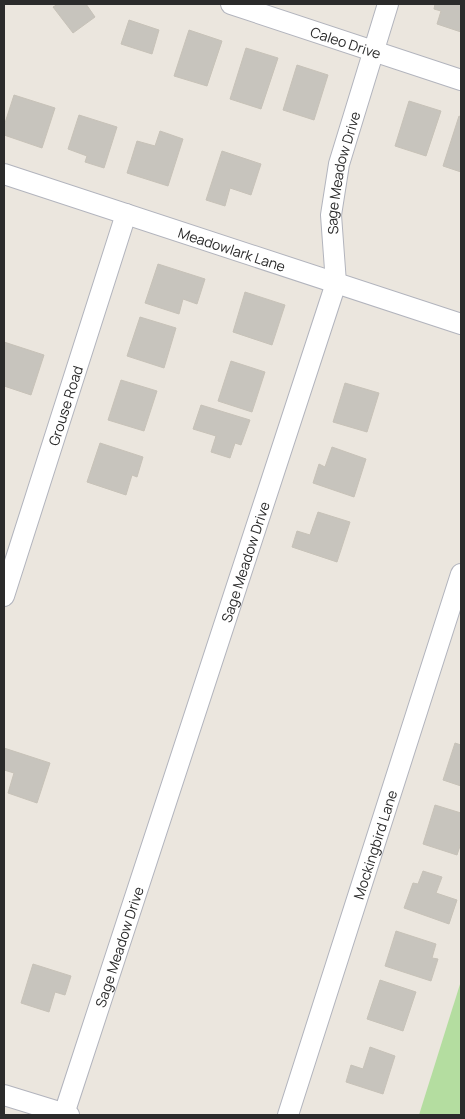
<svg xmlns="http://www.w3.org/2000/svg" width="465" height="1119" font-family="Manrope,sans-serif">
  <rect width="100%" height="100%" fill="#ebe6de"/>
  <path fill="#b4dda0" d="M 461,981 L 461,1115 L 419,1115 Z"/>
  <path fill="#c7c4bd" stroke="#c7c2b8" d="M 58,4 L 86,4 L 95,17 L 73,33 L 53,7 Z
    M 435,4 L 461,4 L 461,32 L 437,24 L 441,11 L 434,9 Z
    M 129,20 L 159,30 L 152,54 L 121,44 Z
    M 189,30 L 222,41 L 207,86 L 174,76 Z
    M 246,48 L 278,58 L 261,109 L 230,99 Z
    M 297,65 L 328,75 L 314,120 L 283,110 Z
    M 14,95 L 55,108 L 42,148 L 4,135 L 4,126 Z
    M 409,101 L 441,111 L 426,156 L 395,146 Z
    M 79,115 L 117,127 L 104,168 L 85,162 L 87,156 L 68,149 Z
    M 459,116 L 461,117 L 461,172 L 443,166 Z
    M 160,131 L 183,139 L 168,186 L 127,173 L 137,141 L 155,146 Z
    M 222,151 L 261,164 L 251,195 L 230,188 L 225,206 L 206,200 Z
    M 158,264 L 205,279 L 197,304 L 183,299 L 179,314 L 145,303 Z
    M 245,292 L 285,305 L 272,345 L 233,332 Z
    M 140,317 L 176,328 L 164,368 L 127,356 Z
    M 4,342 L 44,355 L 31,395 L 4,386 Z
    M 231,361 L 265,372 L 252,412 L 218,401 Z
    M 121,380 L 157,391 L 144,431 L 108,420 Z
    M 345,383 L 379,393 L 367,432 L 333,422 Z
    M 201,405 L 250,420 L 241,445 L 235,443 L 230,458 L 211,452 L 216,436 L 193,429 Z
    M 100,443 L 143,457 L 137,477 L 132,475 L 126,495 L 87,482 Z
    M 332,447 L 366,459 L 354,497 L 313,483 L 319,464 L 325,467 Z
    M 318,512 L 350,522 L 337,562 L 292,547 L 297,531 L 310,535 Z
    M 455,743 L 461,745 L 461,786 L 443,780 Z
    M 4,748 L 50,763 L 37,803 L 8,793 L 14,773 L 4,770 Z
    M 435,805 L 461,813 L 461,843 L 457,855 L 423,844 Z
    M 423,871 L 442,877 L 436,893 L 457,900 L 449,924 L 404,908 L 413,883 L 418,884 Z
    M 396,931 L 436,944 L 432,958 L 438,959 L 431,981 L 385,966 Z
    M 33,964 L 71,976 L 65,995 L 55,992 L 49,1012 L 21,1003 Z
    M 380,980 L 416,992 L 403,1031 L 367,1019 Z
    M 370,1047 L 395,1056 L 383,1094 L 346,1082 L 351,1065 L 363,1069 Z"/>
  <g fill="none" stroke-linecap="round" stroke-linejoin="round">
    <defs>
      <g id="minor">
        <path id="s1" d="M 231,4 L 461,80"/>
        <path id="s2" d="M 4,174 L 461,324"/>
        <path id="s3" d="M 4,596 L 126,214"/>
        <path d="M 4,1095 L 69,1115"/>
        <path id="s4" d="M 64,1114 L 336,283 L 331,215 L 339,164 L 388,4"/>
        <path id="s5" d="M 288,1115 L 461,574"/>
      </g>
    </defs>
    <use href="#minor" stroke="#b2b4bd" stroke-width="22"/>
    <use href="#minor" stroke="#fff" stroke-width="20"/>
  </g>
  <g text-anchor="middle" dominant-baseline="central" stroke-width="4" stroke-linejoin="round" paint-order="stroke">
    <g font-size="14" fill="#2b2b2b" stroke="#fff">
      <text stroke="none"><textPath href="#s1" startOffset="121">Caleo Drive</textPath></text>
      <text stroke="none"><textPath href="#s4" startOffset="986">Sage Meadow Drive</textPath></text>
      <text stroke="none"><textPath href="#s2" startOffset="240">Meadowlark Lane</textPath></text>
      <text stroke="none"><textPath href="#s3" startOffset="200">Grouse Road</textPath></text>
      <text stroke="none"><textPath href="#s4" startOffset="581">Sage Meadow Drive</textPath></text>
      <text stroke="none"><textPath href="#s5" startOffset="284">Mockingbird Lane</textPath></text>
      <text stroke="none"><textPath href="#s4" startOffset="176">Sage Meadow Drive</textPath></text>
    </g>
  </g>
  <rect width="465" height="1119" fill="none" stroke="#2b2b2b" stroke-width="10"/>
</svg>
